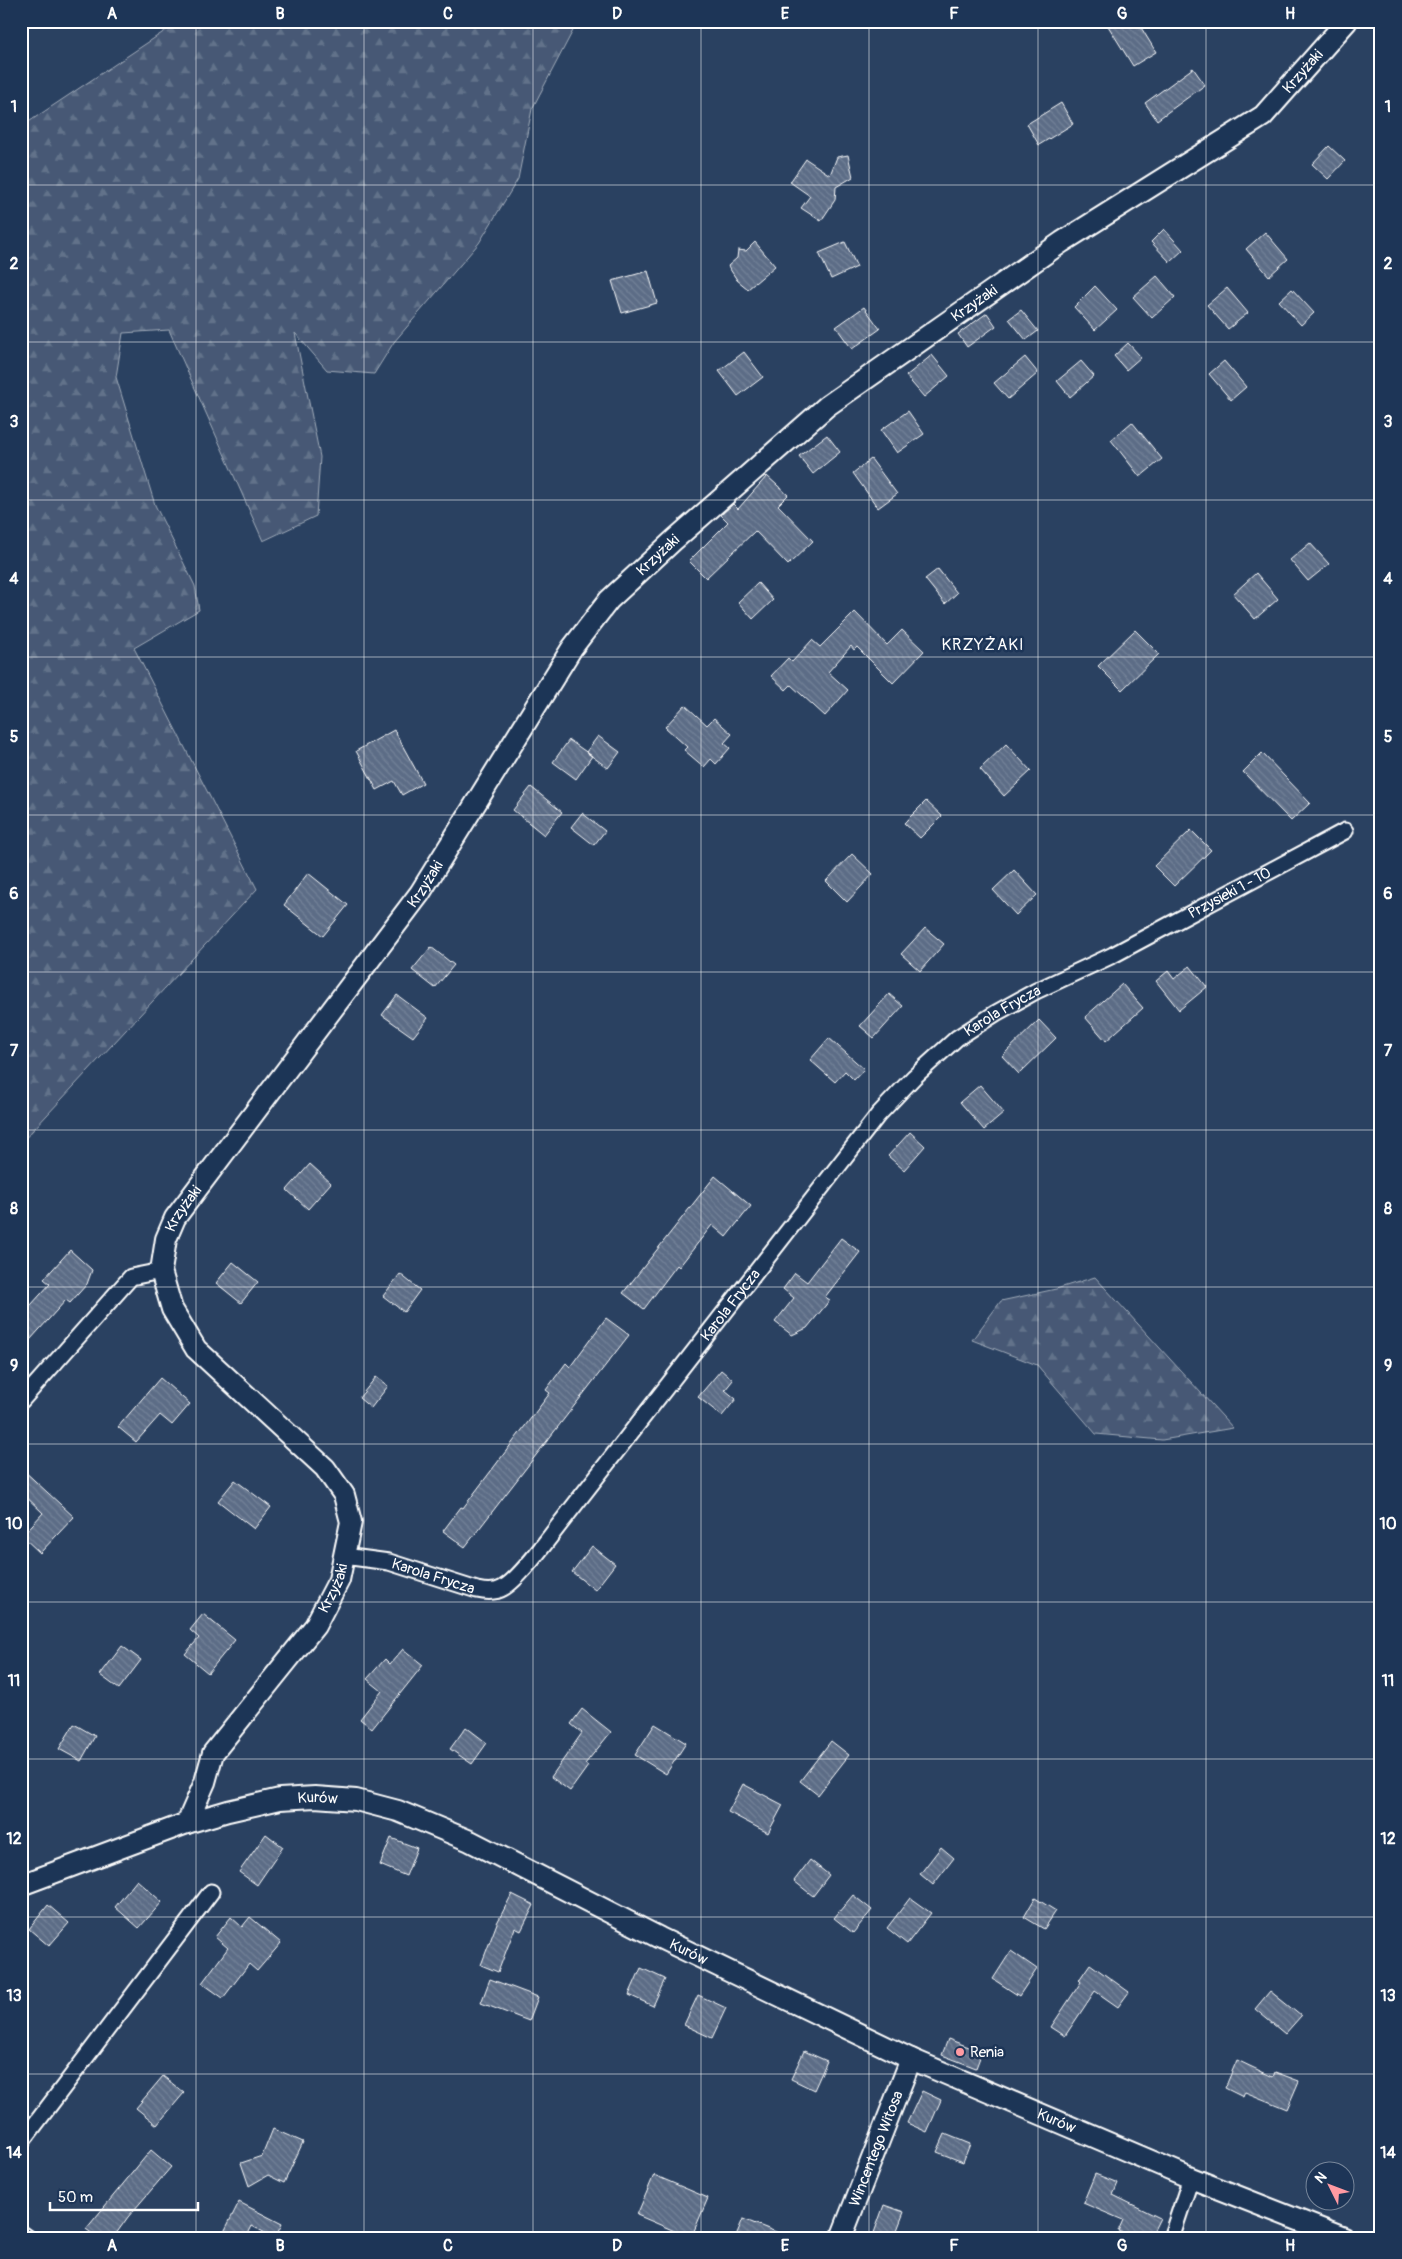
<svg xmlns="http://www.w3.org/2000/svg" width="1402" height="2259" font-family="Pangolin,sans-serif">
  <defs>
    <pattern id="forest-firs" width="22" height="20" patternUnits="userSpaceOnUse" patternTransform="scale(1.25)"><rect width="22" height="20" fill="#465975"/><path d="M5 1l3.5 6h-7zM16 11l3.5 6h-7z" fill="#62728a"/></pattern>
    <pattern id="building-back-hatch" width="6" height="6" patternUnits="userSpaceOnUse" patternTransform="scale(1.25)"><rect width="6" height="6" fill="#5b6c86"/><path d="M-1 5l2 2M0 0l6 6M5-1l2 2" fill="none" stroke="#748298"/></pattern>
  </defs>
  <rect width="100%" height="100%" fill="#2a4161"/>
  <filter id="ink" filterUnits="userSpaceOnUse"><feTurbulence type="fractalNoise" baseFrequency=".02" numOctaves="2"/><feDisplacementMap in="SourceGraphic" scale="10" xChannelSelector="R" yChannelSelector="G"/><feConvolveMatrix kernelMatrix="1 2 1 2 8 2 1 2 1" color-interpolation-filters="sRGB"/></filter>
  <g filter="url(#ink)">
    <path fill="url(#forest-firs)" stroke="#a2acba" d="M 180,21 L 578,21 L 532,109 L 518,179 L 479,243 L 394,342 L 374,374 L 327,370 L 295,333 L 320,457 L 316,516 L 263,541 L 169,330 L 123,333 L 116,377 L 155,505 L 195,586 L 199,610 L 134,648 L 257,889 L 21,1143 L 21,127 Z
      M 1095,1277 L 1233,1428 L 1162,1440 L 1096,1434 L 1037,1365 L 972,1340 L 1001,1301 L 1056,1289 Z"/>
    <path fill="url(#building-back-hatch)" stroke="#fff" d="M 1105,21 L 1137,21 L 1156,52 L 1133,66 Z
      M 1193,68 L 1205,85 L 1157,120 L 1145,103 Z
      M 1061,103 L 1073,124 L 1039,145 L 1027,124 Z
      M 1329,146 L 1345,161 L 1328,179 L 1312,164 Z
      M 848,155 L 853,177 L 836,187 L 835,200 L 821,221 L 801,208 L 810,196 L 790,182 L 806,159 L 830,175 L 837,157 Z
      M 1164,229 L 1183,250 L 1170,262 L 1151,242 Z
      M 1265,232 L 1288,259 L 1269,276 L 1246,249 Z
      M 755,242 L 775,266 L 748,289 L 737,280 L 728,266 L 737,258 L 738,250 L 746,251 Z
      M 845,242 L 857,267 L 831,279 L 819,253 Z
      M 648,271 L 657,303 L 622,313 L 612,281 Z
      M 1157,276 L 1175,297 L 1152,318 L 1133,297 Z
      M 1095,286 L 1117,310 L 1095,330 L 1074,307 Z
      M 1227,288 L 1248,313 L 1228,329 L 1207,305 Z
      M 1292,289 L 1314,313 L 1301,325 L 1279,301 Z
      M 864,307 L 880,329 L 852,349 L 836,327 Z
      M 1021,310 L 1038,331 L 1026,340 L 1009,319 Z
      M 987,313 L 996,326 L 967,347 L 958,334 Z
      M 1128,343 L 1141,357 L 1126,370 L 1114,356 Z
      M 744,352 L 763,377 L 738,396 L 719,371 Z
      M 932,355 L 949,376 L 924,397 L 906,376 Z
      M 1025,357 L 1038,373 L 1008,399 L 994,383 Z
      M 1081,361 L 1094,376 L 1070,397 L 1057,381 Z
      M 1224,361 L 1246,387 L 1231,400 L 1209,374 Z
      M 908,411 L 924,434 L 897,453 L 881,430 Z
      M 1132,422 L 1162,459 L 1140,477 L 1111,440 Z
      M 827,435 L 840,452 L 813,474 L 799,456 Z
      M 871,459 L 897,494 L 878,508 L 853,473 Z
      M 767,476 L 788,495 L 778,505 L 813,541 L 788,565 L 755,531 L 706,578 L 689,561 L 728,522 L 721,515 L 733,504 L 738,509 Z
      M 1310,543 L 1329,564 L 1308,581 L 1290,560 Z
      M 938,569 L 957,593 L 945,604 L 925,579 Z
      M 1256,573 L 1278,599 L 1255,619 L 1233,594 Z
      M 758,583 L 773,600 L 753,619 L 738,602 Z
      M 855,612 L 887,645 L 902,630 L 924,651 L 893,683 L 857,647 L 854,650 L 851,646 L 828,672 L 848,690 L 825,716 L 791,685 L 786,690 L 771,676 L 788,658 L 792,662 L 812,640 L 820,647 Z
      M 1135,630 L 1159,654 L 1122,690 L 1098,666 Z
      M 685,705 L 707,725 L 714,718 L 732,734 L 724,743 L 730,748 L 716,764 L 711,759 L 704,767 L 684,750 L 687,747 L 665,727 Z
      M 394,730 L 423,783 L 402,795 L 394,781 L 377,790 L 356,751 Z
      M 598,736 L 620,752 L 608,768 L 586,752 Z
      M 569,740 L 592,756 L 576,779 L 553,762 Z
      M 1006,744 L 1031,771 L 1004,796 L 980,769 Z
      M 1262,753 L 1310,803 L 1291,821 L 1243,772 Z
      M 531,787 L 562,812 L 544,835 L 513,810 Z
      M 926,801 L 942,816 L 920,838 L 904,823 Z
      M 582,813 L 605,831 L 594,845 L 571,827 Z
      M 1191,830 L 1211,850 L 1174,886 L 1154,866 Z
      M 852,854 L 873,874 L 847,902 L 826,881 Z
      M 1014,870 L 1037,895 L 1016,915 L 993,890 Z
      M 308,873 L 348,905 L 323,936 L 284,905 Z
      M 925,928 L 944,944 L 920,971 L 901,954 Z
      M 431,947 L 454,965 L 435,988 L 412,970 Z
      M 1190,966 L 1207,987 L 1179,1010 L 1156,981 L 1168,971 L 1174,979 Z
      M 1122,984 L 1143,1008 L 1106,1041 L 1085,1017 Z
      M 889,994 L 903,1006 L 874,1038 L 860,1026 Z
      M 397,995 L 428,1018 L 413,1037 L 382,1015 Z
      M 1039,1020 L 1056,1038 L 1019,1074 L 1002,1056 Z
      M 829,1038 L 864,1069 L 854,1080 L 845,1071 L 835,1082 L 810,1060 Z
      M 980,1085 L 1004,1113 L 984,1130 L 960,1102 Z
      M 910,1132 L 925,1146 L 904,1170 L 888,1156 Z
      M 310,1164 L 331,1183 L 308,1209 L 287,1190 Z
      M 715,1176 L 751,1206 L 726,1237 L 712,1225 L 679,1267 L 677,1265 L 644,1309 L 623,1293 Z
      M 841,1238 L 860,1252 L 825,1297 L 830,1300 L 807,1328 L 792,1335 L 775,1322 L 794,1298 L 783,1289 L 795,1273 L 807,1282 Z
      M 70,1250 L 92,1270 L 87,1284 L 70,1303 L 66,1300 L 21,1350 L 21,1316 L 50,1284 L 44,1279 Z
      M 233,1262 L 258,1282 L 241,1303 L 216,1283 Z
      M 400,1274 L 420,1290 L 404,1312 L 383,1296 Z
      M 606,1318 L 629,1335 L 465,1547 L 443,1531 L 461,1507 L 463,1508 L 550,1393 L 546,1390 L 566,1363 L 570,1367 Z
      M 721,1370 L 733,1380 L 725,1390 L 736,1399 L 722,1416 L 698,1397 Z
      M 376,1377 L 388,1386 L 371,1408 L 359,1398 Z
      M 160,1378 L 190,1404 L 172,1425 L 160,1415 L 136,1442 L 118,1427 Z
      M 21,1468 L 74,1517 L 40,1553 L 22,1536 L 43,1513 L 21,1492 Z
      M 235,1480 L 271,1507 L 254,1529 L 218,1501 Z
      M 592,1546 L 615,1564 L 595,1590 L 572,1572 Z
      M 203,1614 L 235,1640 L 208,1673 L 185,1654 L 199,1638 L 190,1630 Z
      M 122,1646 L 141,1660 L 119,1689 L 100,1675 Z
      M 403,1649 L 423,1665 L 372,1729 L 360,1719 L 382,1691 L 367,1679 L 385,1659 L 390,1664 Z
      M 582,1709 L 611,1732 L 585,1764 L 588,1766 L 570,1791 L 551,1777 L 582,1733 L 571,1724 Z
      M 74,1724 L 95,1736 L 81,1761 L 59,1749 Z
      M 655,1724 L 686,1743 L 666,1774 L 635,1755 Z
      M 466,1727 L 487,1743 L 472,1764 L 450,1749 Z
      M 831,1741 L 849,1755 L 818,1795 L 800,1781 Z
      M 743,1784 L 783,1805 L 768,1833 L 728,1812 Z
      M 266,1834 L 283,1847 L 257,1885 L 239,1872 Z
      M 391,1838 L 417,1848 L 406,1876 L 380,1865 Z
      M 941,1847 L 954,1858 L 933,1885 L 920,1874 Z
      M 810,1860 L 829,1875 L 813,1896 L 794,1881 Z
      M 137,1880 L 162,1902 L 139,1928 L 115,1907 Z
      M 512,1894 L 534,1905 L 521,1931 L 515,1928 L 498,1972 L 481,1965 L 497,1923 Z
      M 853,1895 L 872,1910 L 853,1933 L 834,1918 Z
      M 910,1898 L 931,1913 L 907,1944 L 887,1928 Z
      M 1035,1898 L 1056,1911 L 1044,1929 L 1024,1917 Z
      M 48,1905 L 69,1923 L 49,1946 L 29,1929 Z
      M 231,1917 L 242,1927 L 250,1917 L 281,1943 L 257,1971 L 249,1964 L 223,1998 L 202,1983 L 228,1948 L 215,1937 Z
      M 1011,1951 L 1037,1969 L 1019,1996 L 993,1979 Z
      M 1090,1964 L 1129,1992 L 1118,2007 L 1095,1991 L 1065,2036 L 1051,2027 L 1081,1982 L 1079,1980 Z
      M 641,1968 L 665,1979 L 653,2006 L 629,1995 Z
      M 490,1979 L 538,1997 L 529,2021 L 481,2003 Z
      M 1270,1991 L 1301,2016 L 1285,2034 L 1255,2009 Z
      M 698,1995 L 726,2008 L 712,2038 L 684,2025 Z
      M 948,2039 L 982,2052 L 976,2068 L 942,2055 Z
      M 804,2051 L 827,2061 L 814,2090 L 791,2079 Z
      M 1237,2060 L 1273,2077 L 1275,2072 L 1299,2081 L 1287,2109 L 1245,2092 L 1243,2097 L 1225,2088 Z
      M 163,2076 L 184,2093 L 157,2125 L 136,2108 Z
      M 922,2091 L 941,2100 L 927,2132 L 907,2123 Z
      M 273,2129 L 303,2142 L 284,2183 L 268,2175 L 249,2186 L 241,2163 L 262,2156 Z
      M 945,2134 L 970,2144 L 963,2162 L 937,2152 Z
      M 151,2150 L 171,2167 L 128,2217 L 113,2238 L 98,2238 L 86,2229 Z
      M 1095,2174 L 1118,2183 L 1113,2195 L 1160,2218 L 1150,2238 L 1133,2238 L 1118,2231 L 1123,2220 L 1083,2203 Z
      M 654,2175 L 708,2198 L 691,2238 L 637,2215 Z
      M 239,2202 L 282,2224 L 275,2238 L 252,2226 L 246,2238 L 221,2238 Z
      M 884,2205 L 904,2212 L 894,2238 L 887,2238 L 874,2233 Z
      M 743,2219 L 789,2237 L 789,2238 L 735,2238 Z"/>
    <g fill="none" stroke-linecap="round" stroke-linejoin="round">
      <defs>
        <g id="minor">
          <path d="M 21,1401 L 131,1277 L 161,1271"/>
          <path id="s1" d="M 344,1556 L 389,1562 L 477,1590 C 486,1592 495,1593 503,1588 C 521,1578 550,1536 563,1520 L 878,1115 L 914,1077 L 957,1038 L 996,1013 L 1036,991 L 1113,955 L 1345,831"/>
          <path d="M 21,2143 L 211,1892"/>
          <path d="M 21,2233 L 28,2238"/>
          <path d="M 1171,2238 L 1191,2178"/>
        </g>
        <g id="tertiary">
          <path id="s2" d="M 187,1823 L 205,1782 L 213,1753 L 315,1626 L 339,1580 L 351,1522 L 344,1495 L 325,1468 L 196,1349 L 172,1309 L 161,1271 L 166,1239 L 175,1218 L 420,893 L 572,648 L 609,600 L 674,540 L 827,406 L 1062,242 L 1263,116 L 1347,21"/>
          <path id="s3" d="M 21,1885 L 187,1823 L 228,1811 L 280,1799 L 315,1797 L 356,1800 L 398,1811 L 470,1841 L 660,1938 L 911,2059 L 1191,2178 L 1344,2238"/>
          <path id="s4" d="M 841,2238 L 911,2059"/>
        </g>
      </defs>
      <use href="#minor" stroke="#fff" stroke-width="19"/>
      <use href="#tertiary" stroke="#fff" stroke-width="24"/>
      <use href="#minor" stroke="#1d3557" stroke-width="15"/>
      <use href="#tertiary" stroke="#1d3557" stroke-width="20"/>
    </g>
  </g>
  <path fill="none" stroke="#fff" stroke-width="1" stroke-opacity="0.55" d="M 196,21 L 196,2238M 364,21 L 364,2238M 533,21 L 533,2238M 701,21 L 701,2238M 869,21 L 869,2238M 1038,21 L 1038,2238M 1206,21 L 1206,2238M 21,185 L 1381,185M 21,342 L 1381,342M 21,500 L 1381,500M 21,657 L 1381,657M 21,815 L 1381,815M 21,972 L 1381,972M 21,1130 L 1381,1130M 21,1287 L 1381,1287M 21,1444 L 1381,1444M 21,1602 L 1381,1602M 21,1759 L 1381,1759M 21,1917 L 1381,1917M 21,2074 L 1381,2074"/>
  <circle fill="#ff9aa2" stroke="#1d3557" stroke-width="2" cx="960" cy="2052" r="5"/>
  <g text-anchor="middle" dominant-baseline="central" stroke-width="5" stroke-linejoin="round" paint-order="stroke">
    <g font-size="15" fill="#fff" stroke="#1d3557">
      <text stroke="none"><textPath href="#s2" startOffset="2358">Krzyżaki</textPath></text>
      <text stroke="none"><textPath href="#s2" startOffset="1954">Krzyżaki</textPath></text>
      <text stroke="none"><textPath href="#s2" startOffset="1549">Krzyżaki</textPath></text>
      <text stroke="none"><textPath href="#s2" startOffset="1144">Krzyżaki</textPath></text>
      <text stroke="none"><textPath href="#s1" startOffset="1188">Przysieki 1 - 10</textPath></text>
      <text stroke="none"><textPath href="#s1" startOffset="932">Karola Frycza</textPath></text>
      <text stroke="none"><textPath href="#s2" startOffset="739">Krzyżaki</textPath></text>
      <text stroke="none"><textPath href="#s1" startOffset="528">Karola Frycza</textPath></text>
      <text stroke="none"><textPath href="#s1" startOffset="92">Karola Frycza</textPath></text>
      <text stroke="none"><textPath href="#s2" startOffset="280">Krzyżaki</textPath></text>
      <text stroke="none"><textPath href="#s3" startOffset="311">Kurów</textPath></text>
      <text stroke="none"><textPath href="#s3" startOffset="716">Kurów</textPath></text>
      <text stroke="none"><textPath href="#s3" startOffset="1121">Kurów</textPath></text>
      <text stroke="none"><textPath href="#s4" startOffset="96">Wincentego Witosa</textPath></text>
    </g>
    <g font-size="15" fill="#fff" stroke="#1d3557" text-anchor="start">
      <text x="970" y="2052">Renia</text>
    </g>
    <g font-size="16" letter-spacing="1" fill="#fff" stroke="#1d3557">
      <text x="983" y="645">KRZYŻAKI</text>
    </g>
  </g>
  <rect width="1402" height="2259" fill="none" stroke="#1d3557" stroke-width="55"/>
  <g transform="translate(1330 2186) rotate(312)"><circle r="24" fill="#1d3557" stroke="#77869a"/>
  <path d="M0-4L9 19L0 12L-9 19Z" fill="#ff9aa2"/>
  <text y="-8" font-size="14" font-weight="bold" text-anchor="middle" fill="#ffffff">N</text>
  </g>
  <path d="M50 2202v8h148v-8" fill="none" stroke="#ffffff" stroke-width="2.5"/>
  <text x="58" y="2202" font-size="15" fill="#ffffff" stroke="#1d3557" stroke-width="4" paint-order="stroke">50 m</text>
  <rect x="28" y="28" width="1346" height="2204" fill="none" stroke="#fff" stroke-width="2"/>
  <g font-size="16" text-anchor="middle" font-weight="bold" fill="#fff">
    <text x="112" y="19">A</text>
    <text x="280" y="19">B</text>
    <text x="448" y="19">C</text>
    <text x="617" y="19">D</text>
    <text x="785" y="19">E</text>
    <text x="954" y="19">F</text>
    <text x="1122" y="19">G</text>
    <text x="1290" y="19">H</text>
    <text x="14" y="112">1</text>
    <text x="1388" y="112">1</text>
    <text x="14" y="269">2</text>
    <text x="1388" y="269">2</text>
    <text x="14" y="427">3</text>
    <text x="1388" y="427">3</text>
    <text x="14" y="584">4</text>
    <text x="1388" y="584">4</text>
    <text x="14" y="742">5</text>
    <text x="1388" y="742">5</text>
    <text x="14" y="899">6</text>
    <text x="1388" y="899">6</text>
    <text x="14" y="1056">7</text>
    <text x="1388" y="1056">7</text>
    <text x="14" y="1214">8</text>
    <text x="1388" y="1214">8</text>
    <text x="14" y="1371">9</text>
    <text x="1388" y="1371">9</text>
    <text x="14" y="1529">10</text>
    <text x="1388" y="1529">10</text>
    <text x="14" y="1686">11</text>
    <text x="1388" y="1686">11</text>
    <text x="14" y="1844">12</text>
    <text x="1388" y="1844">12</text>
    <text x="14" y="2001">13</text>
    <text x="1388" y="2001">13</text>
    <text x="14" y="2158">14</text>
    <text x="1388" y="2158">14</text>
    <text x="112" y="2251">A</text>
    <text x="280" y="2251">B</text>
    <text x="448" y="2251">C</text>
    <text x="617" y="2251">D</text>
    <text x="785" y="2251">E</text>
    <text x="954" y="2251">F</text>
    <text x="1122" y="2251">G</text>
    <text x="1290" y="2251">H</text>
  </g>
</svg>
